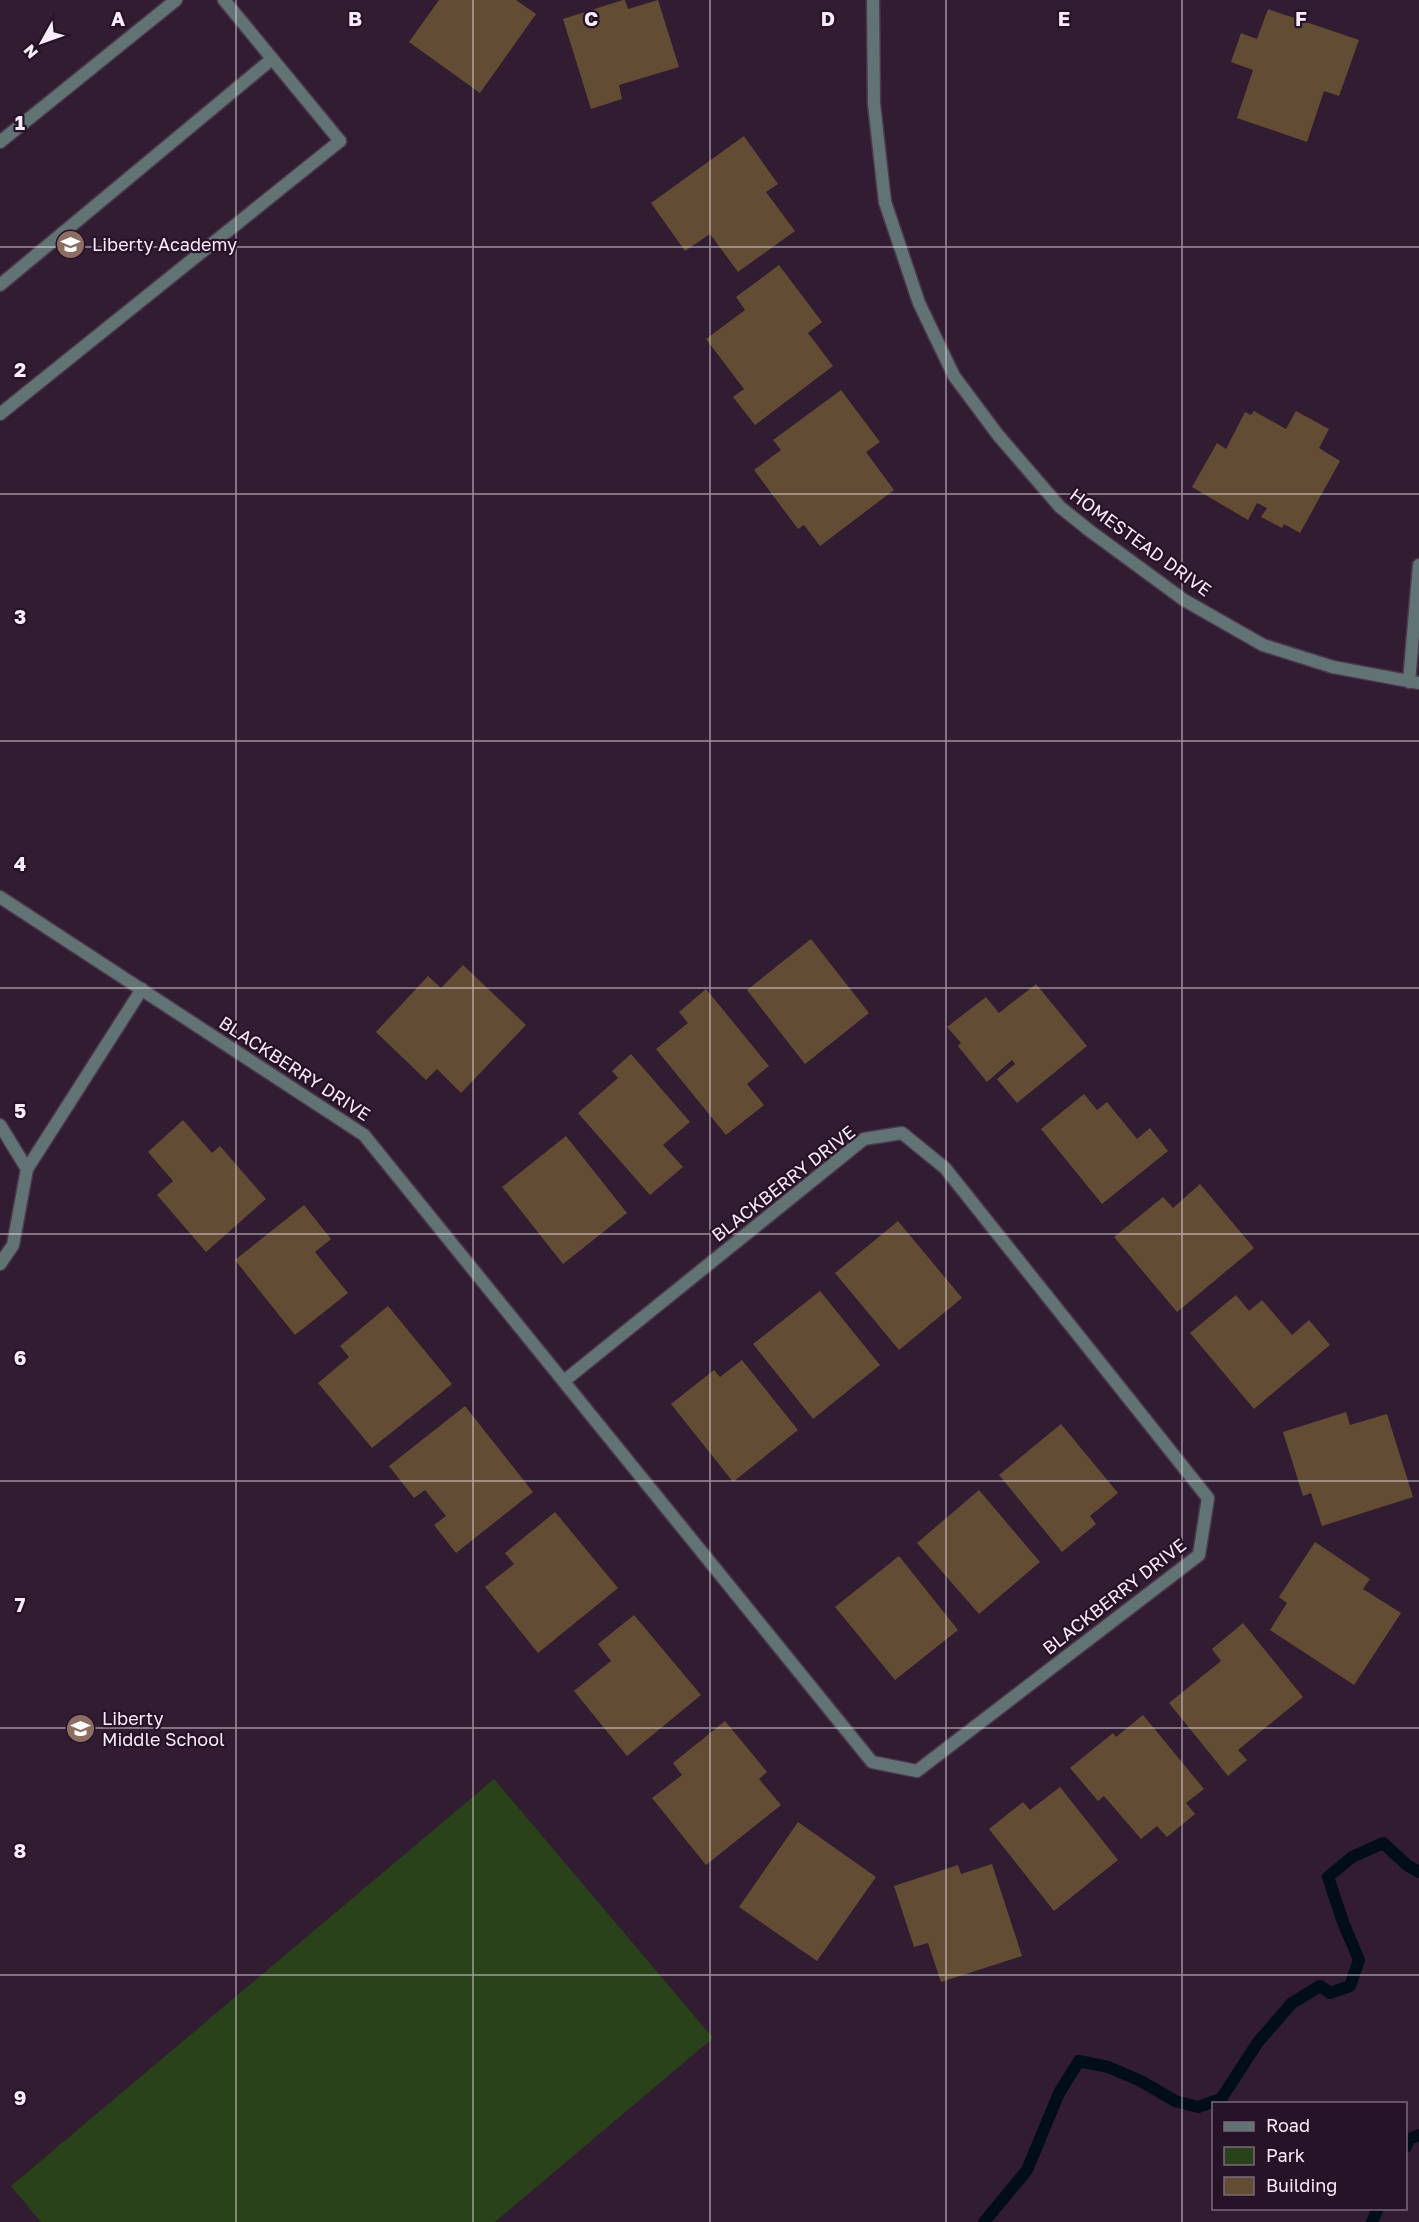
<svg xmlns="http://www.w3.org/2000/svg" width="1419" height="2222" font-family="'Golos Text',sans-serif">
  <rect width="100%" height="100%" fill="#311c32"/>
  <path fill="#2a421a" d="M 494,1779 L 713,2038 L 495,2222 L 41,2222 L 11,2186 Z"/>
  <g fill="none" stroke-linecap="round" stroke-linejoin="round">
    <path stroke="#010e1a" stroke-width="12" d="M 1406,2147 L 1409,2139 L 1419,2135
      M 984,2222 L 1027,2170 L 1059,2093 L 1079,2061 L 1108,2067 L 1141,2081 L 1175,2101 L 1198,2107 L 1221,2099 L 1258,2042 L 1292,2003 L 1320,1986 L 1330,1993 L 1350,1986 L 1359,1960 L 1343,1922 L 1328,1877 L 1352,1857 L 1383,1843 L 1407,1865 L 1419,1872
      M 1372,2222 L 1378,2208"/>
  </g>
  <path fill="#624d34" d="M 439,0 L 516,0 L 536,14 L 480,93 L 409,42 Z
    M 623,0 L 625,0 L 628,9 L 658,0 L 679,67 L 619,85 L 622,99 L 591,109 L 563,19 Z
    M 1268,9 L 1359,40 L 1339,96 L 1324,91 L 1307,142 L 1237,118 L 1253,70 L 1231,62 L 1241,33 L 1257,39 Z
    M 744,136 L 778,184 L 766,192 L 795,231 L 738,272 L 710,234 L 685,251 L 651,203 Z
    M 779,265 L 822,322 L 808,333 L 833,366 L 755,425 L 733,397 L 744,389 L 706,339 L 745,310 L 736,297 Z
    M 841,390 L 880,442 L 866,452 L 894,490 L 820,546 L 804,525 L 798,529 L 754,470 L 781,450 L 773,440 Z
    M 1254,411 L 1286,429 L 1296,411 L 1329,429 L 1319,448 L 1340,461 L 1300,533 L 1284,524 L 1282,528 L 1261,517 L 1267,508 L 1257,503 L 1248,520 L 1192,487 L 1217,443 L 1226,449 L 1245,412 L 1251,415 Z
    M 811,939 L 869,1013 L 805,1064 L 747,990 Z
    M 463,965 L 526,1025 L 461,1093 L 437,1069 L 426,1080 L 376,1032 L 428,976 L 441,988 Z
    M 1036,984 L 1087,1046 L 1017,1103 L 997,1079 L 1015,1064 L 1012,1060 L 987,1082 L 958,1046 L 961,1043 L 947,1027 L 986,997 L 999,1013 Z
    M 706,989 L 769,1066 L 747,1084 L 764,1105 L 726,1135 L 656,1049 L 688,1023 L 679,1012 Z
    M 631,1054 L 690,1122 L 663,1145 L 683,1167 L 650,1195 L 578,1113 L 618,1078 L 612,1071 Z
    M 1084,1094 L 1097,1110 L 1107,1102 L 1137,1139 L 1150,1128 L 1168,1151 L 1102,1204 L 1041,1129 Z
    M 183,1120 L 212,1153 L 220,1146 L 266,1199 L 206,1252 L 157,1195 L 173,1181 L 148,1152 Z
    M 566,1136 L 627,1213 L 563,1264 L 502,1187 Z
    M 1200,1184 L 1254,1248 L 1177,1312 L 1114,1237 L 1163,1197 L 1173,1208 Z
    M 304,1205 L 331,1239 L 315,1252 L 348,1293 L 295,1335 L 235,1260 Z
    M 898,1221 L 962,1298 L 899,1350 L 835,1273 Z
    M 820,1291 L 880,1365 L 813,1419 L 753,1344 Z
    M 1236,1295 L 1249,1311 L 1262,1300 L 1292,1335 L 1309,1320 L 1330,1345 L 1254,1409 L 1190,1333 Z
    M 388,1306 L 452,1384 L 372,1448 L 318,1383 L 349,1357 L 340,1346 Z
    M 742,1360 L 798,1430 L 733,1482 L 671,1404 L 714,1370 L 720,1377 Z
    M 465,1406 L 533,1492 L 456,1553 L 434,1525 L 446,1516 L 425,1490 L 414,1498 L 389,1466 Z
    M 1346,1412 L 1350,1425 L 1387,1414 L 1413,1497 L 1322,1526 L 1311,1493 L 1303,1496 L 1283,1432 Z
    M 1061,1424 L 1118,1493 L 1090,1516 L 1096,1524 L 1062,1552 L 999,1475 Z
    M 979,1490 L 1040,1562 L 979,1614 L 917,1543 Z
    M 555,1512 L 618,1588 L 538,1653 L 485,1587 L 514,1564 L 505,1553 Z
    M 1315,1542 L 1370,1579 L 1363,1589 L 1401,1613 L 1354,1685 L 1270,1630 L 1287,1603 L 1279,1597 Z
    M 899,1556 L 958,1630 L 895,1680 L 835,1607 Z
    M 634,1615 L 701,1695 L 627,1756 L 574,1691 L 611,1661 L 598,1644 Z
    M 1243,1623 L 1303,1697 L 1238,1750 L 1247,1760 L 1228,1776 L 1169,1703 L 1221,1661 L 1212,1649 Z
    M 1143,1715 L 1204,1789 L 1186,1803 L 1195,1814 L 1167,1837 L 1157,1826 L 1141,1839 L 1104,1796 L 1098,1801 L 1070,1768 L 1113,1733 L 1116,1737 Z
    M 725,1721 L 767,1772 L 759,1779 L 781,1805 L 706,1865 L 652,1798 L 682,1775 L 673,1763 Z
    M 1060,1787 L 1118,1860 L 1054,1911 L 989,1829 L 1023,1802 L 1030,1810 Z
    M 798,1822 L 876,1877 L 817,1961 L 739,1907 Z
    M 992,1864 L 1022,1956 L 941,1982 L 928,1943 L 914,1947 L 894,1886 L 958,1865 L 961,1874 Z"/>
  <g fill="none" stroke-linecap="round" stroke-linejoin="round">
    <defs>
      <path id="lane" d="M 224,0 L 340,141
        M 0,142 L 176,0
        M 0,285 L 272,59
        M 0,1125 L 27,1169
        M 0,1264 L 13,1245 L 27,1169 L 142,989"/>
      <path id="street" d="M 873,0 L 874,104 L 885,202 L 919,303 L 954,376 L 998,435 L 1060,507 L 1090,531 L 1184,600 L 1263,645 L 1333,667 L 1419,683
        M 0,414 L 340,141
        M 1409,682 L 1419,565
        M 0,897 L 364,1135 L 872,1762 L 917,1771 L 1199,1555 L 1208,1498 L 945,1168 L 902,1133 L 864,1139 L 564,1381"/>
    </defs>
    <use href="#lane" stroke="#4d394e" stroke-width="15"/>
    <use href="#street" stroke="#4d394e" stroke-width="15"/>
    <use href="#lane" stroke="#617374" stroke-width="12"/>
    <use href="#street" stroke="#617374" stroke-width="12"/>
  </g>
  <path fill="none" stroke="#f9ebf9" stroke-width="1.5" stroke-opacity="0.55" d="M 236,0 L 236,2222M 473,0 L 473,2222M 710,0 L 710,2222M 946,0 L 946,2222M 1182,0 L 1182,2222M 0,247 L 1419,247M 0,494 L 1419,494M 0,741 L 1419,741M 0,988 L 1419,988M 0,1234 L 1419,1234M 0,1481 L 1419,1481M 0,1728 L 1419,1728M 0,1975 L 1419,1975"/>
  <defs>
    <symbol id="school-disc" viewBox="-11 -11 22 22"><circle r="9.5" fill="#8d6e63" stroke="#261328"/><path d="M0-5L7-2L0 1L-7-2ZM-4 1L0 2.5L4 1V4Q0 6-4 4Z" fill="#fff"/></symbol>
  </defs>
  <g fill-rule="evenodd">
    <use href="#school-disc" x="54" y="228" width="33" height="33"/>
    <use href="#school-disc" x="64" y="1712" width="33" height="33"/>
  </g>
  <g text-anchor="middle" dominant-baseline="central" stroke-width="4.5" stroke-linejoin="round" paint-order="stroke">
    <g font-size="18" fill="#f9ebf9" stroke="#261328" text-anchor="start">
      <text x="92" y="244">Liberty Academy</text>
      <text x="102" y="1718">Liberty<tspan x="102" dy="21">Middle School</tspan></text>
    </g>
    <g font-size="18" fill="#f9ebf9" stroke="#261328">
      <text transform="translate(1141 542) rotate(36)">HOMESTEAD DRIVE</text>
      <text transform="translate(295 1068) rotate(33)">BLACKBERRY DRIVE</text>
      <text transform="translate(783 1183) rotate(-38)">BLACKBERRY DRIVE</text>
      <text transform="translate(1114 1596) rotate(-38)">BLACKBERRY DRIVE</text>
    </g>
  </g>
  <g font-size="20" text-anchor="middle" font-weight="bold" fill="#f9ebf9" stroke="#261328" stroke-width="4.5" stroke-linejoin="round" paint-order="stroke">
    <text x="118" y="26">A</text>
    <text x="355" y="26">B</text>
    <text x="591" y="26">C</text>
    <text x="828" y="26">D</text>
    <text x="1064" y="26">E</text>
    <text x="1301" y="26">F</text>
    <text x="20" y="130">1</text>
    <text x="20" y="377">2</text>
    <text x="20" y="624">3</text>
    <text x="20" y="871">4</text>
    <text x="20" y="1118">5</text>
    <text x="20" y="1365">6</text>
    <text x="20" y="1612">7</text>
    <text x="20" y="1858">8</text>
    <text x="20" y="2105">9</text>
  </g>
  <rect x="1212" y="2102" width="195" height="108" fill="#261328" stroke="#7a697c" stroke-width="1.5"/>
  <rect x="1224" y="2122" width="30" height="9" fill="#617374" stroke="#7a697c" stroke-width="1.5"/>
  <text x="1266" y="2132" font-size="18" fill="#f9ebf9">Road</text>
  <rect x="1224" y="2147" width="30" height="18" fill="#2a421a" stroke="#7a697c" stroke-width="1.5"/>
  <text x="1266" y="2162" font-size="18" fill="#f9ebf9">Park</text>
  <rect x="1224" y="2177" width="30" height="18" fill="#624d34" stroke="#7a697c" stroke-width="1.5"/>
  <text x="1266" y="2192" font-size="18" fill="#f9ebf9">Building</text>
  <g transform="translate(42 42) rotate(230)" stroke="#261328" stroke-width="4.5" paint-order="stroke">
  <path d="M0-4.5L10 22L0 15L-10 22Z" fill="#f9ebf9"/>
  <text y="-9" font-size="16" font-weight="bold" text-anchor="middle" fill="#f9ebf9">N</text>
  </g>
</svg>
